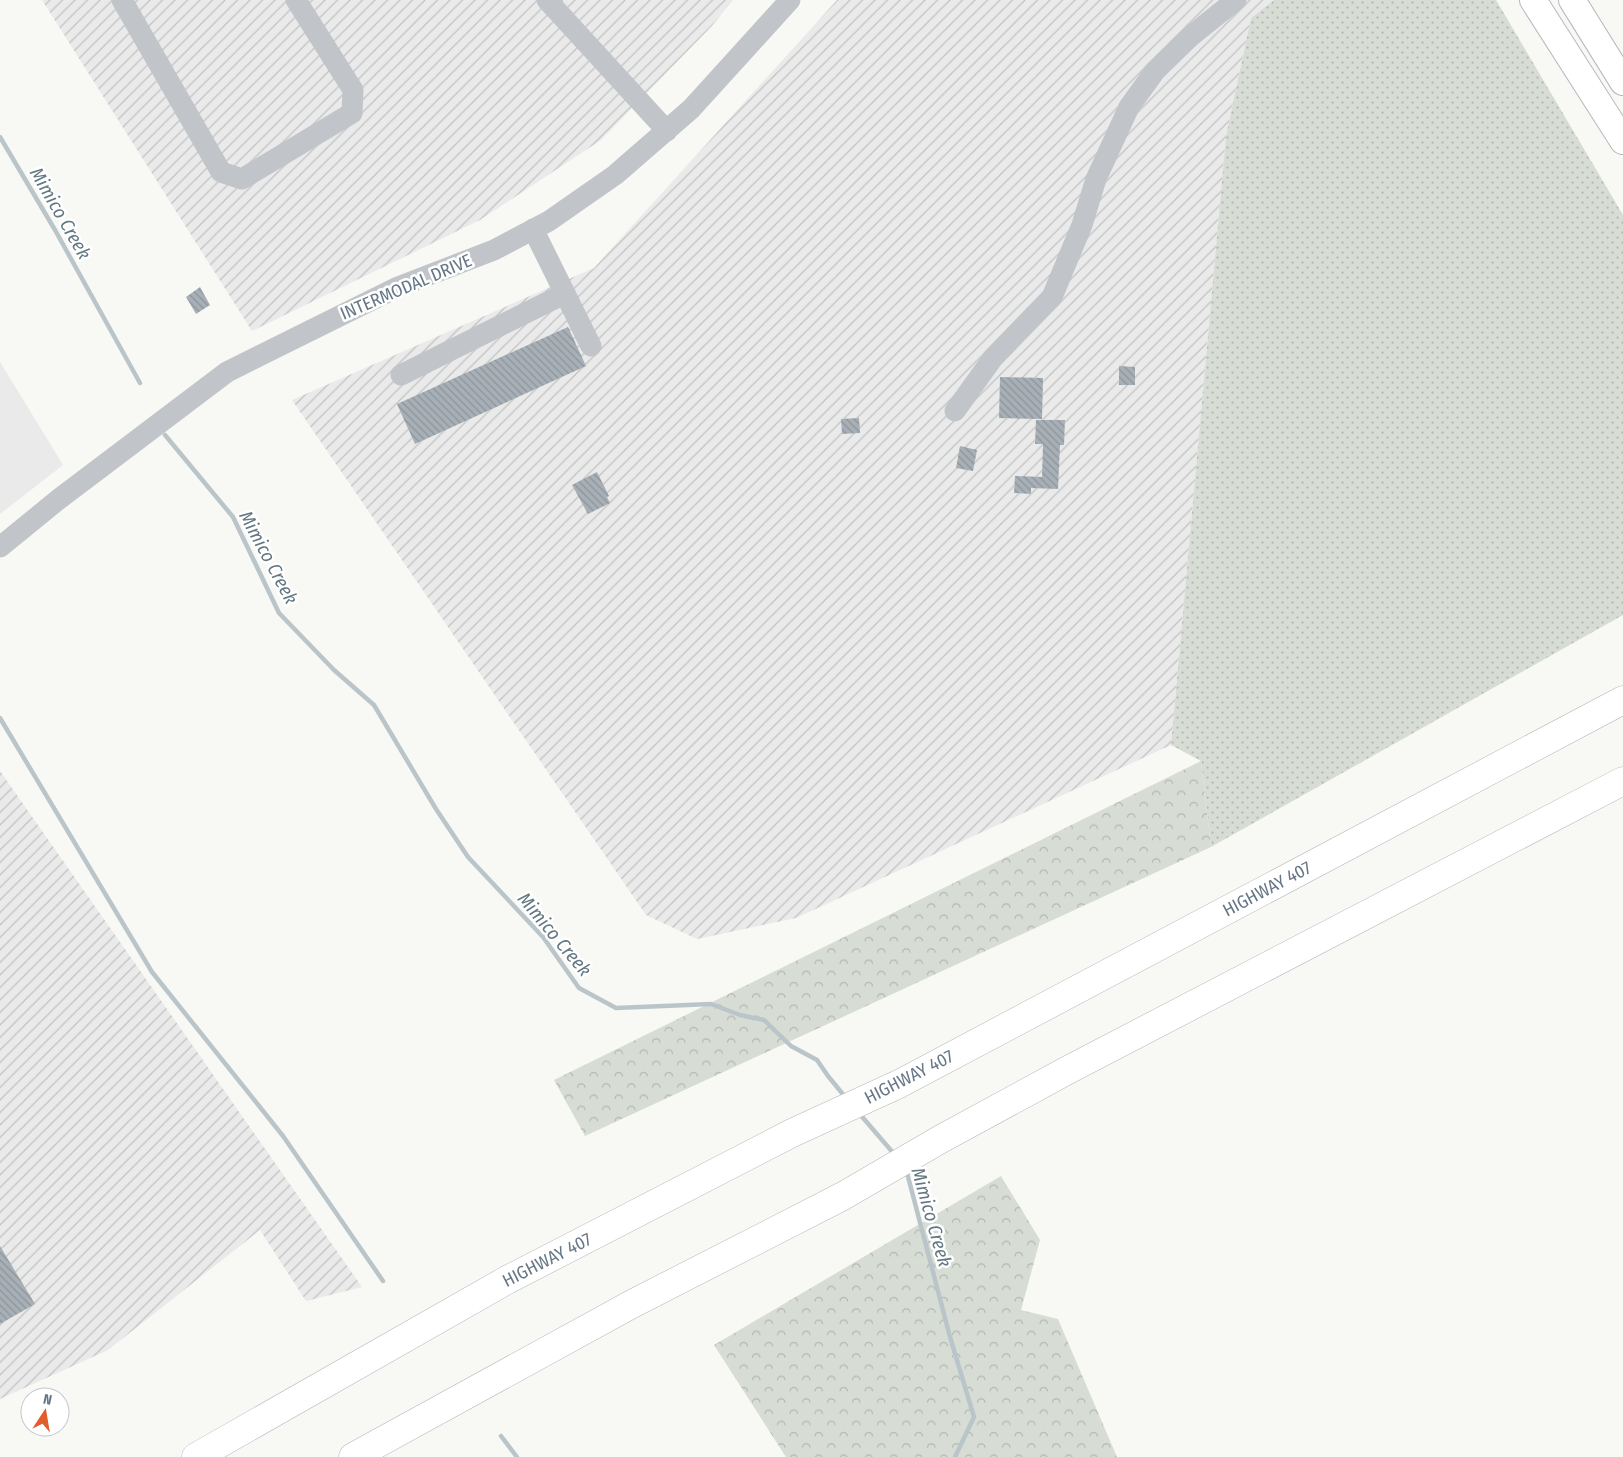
<svg xmlns="http://www.w3.org/2000/svg" width="1623" height="1457" font-family="'Fira Sans Condensed',sans-serif">
<style>
.built{fill:#e9eae9}
.industrial{fill:url(#industrial-furrows)}
.grass{fill:url(#grass-dots)}
.forest{fill:url(#forest-crowns)}
.lines{fill:none;stroke-linecap:round;stroke-linejoin:round}
.stream{stroke:#bac5ca;stroke-width:4.5}
.building{fill:url(#building-back-hatch)}
.major-casing{stroke:#b5b9bd;stroke-width:28}
.highway-casing{stroke:#b5b8bc;stroke-width:29}
.minor{stroke:#c1c5c9;stroke-width:21}
.major{stroke:#fff;stroke-width:26}
.highway{stroke:#fff;stroke-width:28}
.labels{text-anchor:middle;stroke-width:5;stroke-linejoin:round;paint-order:stroke}
.street-label{font-size:18px;fill:#677786;stroke:#fff}
.water-label{font-size:19px;font-style:italic;fill:#637882;stroke:#fff}
</style>
<defs>
<pattern id="industrial-furrows" width="10" height="10" patternUnits="userSpaceOnUse" patternTransform="scale(1.25)"><rect width="10" height="10" fill="#e9eae9"/><path d="M-1 1l2-2M0 10L10 0M9 11l2-2" fill="none" stroke="#c1c2c2"/></pattern>
<pattern id="grass-dots" width="8" height="8" patternUnits="userSpaceOnUse" patternTransform="scale(1.25)"><rect width="8" height="8" fill="#d7ddd5"/><path d="M2 2h.1M6 6h.1" fill="none" stroke="#b2b8b2" stroke-width="1.8" stroke-linecap="round"/></pattern>
<pattern id="forest-crowns" width="20" height="18" patternUnits="userSpaceOnUse" patternTransform="scale(1.25)"><rect width="20" height="18" fill="#d7ddd5"/><path d="M2 6a3 3 0 1 1 6 0M12 15a3 3 0 1 1 6 0" fill="none" stroke="#b2b8b2"/></pattern>
<pattern id="building-back-hatch" width="6" height="6" patternUnits="userSpaceOnUse" patternTransform="scale(1.25)"><rect width="6" height="6" fill="#a8b0b7"/><path d="M-1 5l2 2M0 0l6 6M5-1l2 2" fill="none" stroke="#8d949a"/></pattern>
</defs>
<rect width="100%" height="100%" fill="#f8f8f5"/>
<path class="built" d="M0,362l63,103 -63,49z"/>
<path class="industrial" d="M42,0h691l-22,27 -110,113 -121,80 -228,111z
M837,0h437l-23,18 -25,118 -55,609 -375,173 -99,21 -51,-24 -354,-515 302,-132z
M0,771l362,516 -56,14 -46,-71 -152,120 -108,49z"/>
<path class="grass" d="M1274,0h222l127,215v400l-412,232 -10,-86 -30,-16 55,-609 25,-118z"/>
<path class="forest" d="M1201,761l10,86 -626,289 -31,-56z
M1001,1176l39,64 -19,70 37,9 59,138h-331l-72,-112z"/>
<g class="lines">
<path class="stream" d="M0,137l55,93 85,153
M165,435l68,82 46,96 55,57 40,35 62,104 32,48 75,80 36,51 37,20 95,-4 29,11 24,5 27,26 26,14 11,16 18,22
M0,718l152,254 131,164 100,145
M858,1112l37,43
M906,1169l44,168 24,80 -19,40
M501,1436l16,21"/>
</g>
<path class="building" d="M200,287l10,18 -14,9 -10,-17z
M568,327l18,39 -171,78 -18,-40z
M1119,366l16,1v18h-16z
M1000,377l43,1 -1,41 -43,-1z
M859,418l1,15 -18,1 -1,-15z
M1036,420h29l-1,25h-4l-2,44 -27,-1v6l-17,-1 1,-17 27,1 1,-33h-8z
M960,446l17,4 -4,21 -17,-3z
M597,472l12,24 -2,1 3,6 -22,11 -16,-29z
M0,1246l35,58 -35,20z"/>
<g class="lines">
<g class="major-casing">
<path id="major" d="M1533,0l90,141
M1572,0l51,82"/>
</g>
<g class="highway-casing">
<path id="highway" d="M196,1457l311,-177 285,-147 107,-49 724,-384
M353,1457l279,-153 211,-108 98,-57 127,-69 555,-289"/>
</g>
<path class="minor" d="M122,0l99,172 21,7 110,-66 1,-23 -57,-90
M547,0l120,131
M533,229l58,117
M401,375l163,-81
M955,411l38,-53 59,-61 30,-72 14,-46 33,-72 26,-36 36,-35 45,-36
M0,547l59,-48 168,-127 171,-85 96,-37 55,-29 66,-46 76,-66 99,-109"/>
<use href="#major" class="major"/>
<use href="#highway" class="highway"/>
</g>
<g class="labels">
<g class="street-label">
<text transform="translate(406 287) rotate(-23)" y="6">INTERMODAL DRIVE</text>
<text transform="translate(1267 889) rotate(-28)" y="6">HIGHWAY 407</text>
<text transform="translate(909 1077) rotate(-27)" y="6">HIGHWAY 407</text>
<text transform="translate(547 1260) rotate(-27)" y="6">HIGHWAY 407</text>
</g>
<g class="water-label">
<text transform="translate(61 213) rotate(60)" y="7">Mimico Creek</text>
<text transform="translate(269 557) rotate(62)" y="7">Mimico Creek</text>
<text transform="translate(555 934) rotate(50)" y="7">Mimico Creek</text>
<text transform="translate(932 1217) rotate(74)" y="7">Mimico Creek</text>
</g>
</g>
<g transform="translate(45 1412) rotate(12)"><circle r="24" fill="#ffffff" stroke="#c2c9cf"/>
<path d="M0-4L9 19L0 12L-9 19Z" fill="#e25d2c"/>
<text y="-8" font-size="14" font-weight="bold" text-anchor="middle" fill="#677786">N</text>
</g>
</svg>
